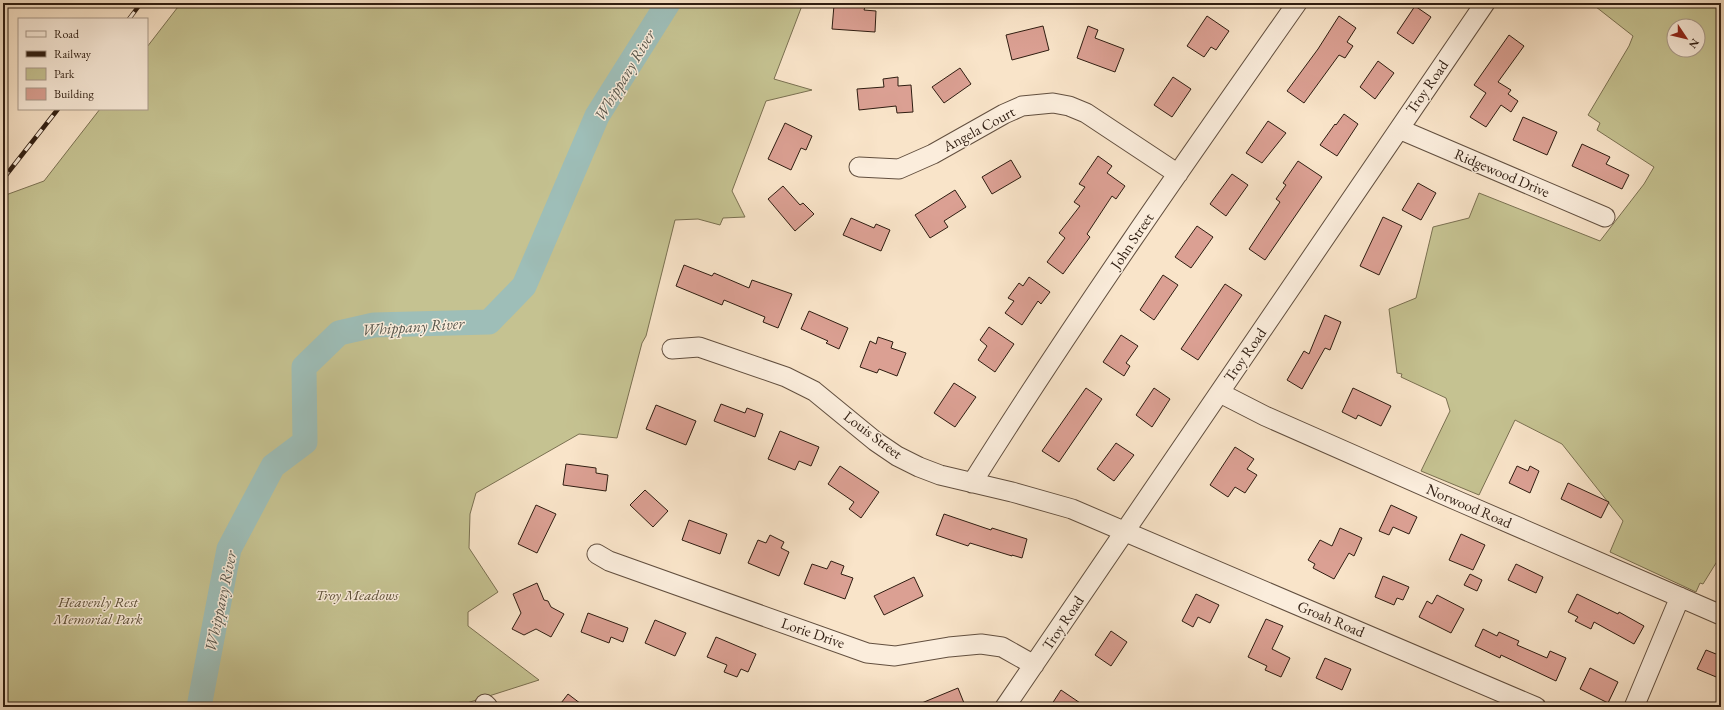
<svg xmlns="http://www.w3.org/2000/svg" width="1724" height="710" font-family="'EB Garamond',serif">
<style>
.green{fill:#c5c291;stroke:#7a7051;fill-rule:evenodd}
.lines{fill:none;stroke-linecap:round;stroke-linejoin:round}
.river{stroke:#9ebeb8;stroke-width:25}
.building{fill:#dba093;stroke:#2f1d11}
.minor-casing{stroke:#624f3f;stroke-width:21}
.minor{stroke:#fbeddc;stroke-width:19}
.rail-casing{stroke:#2f1d11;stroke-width:4.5}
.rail{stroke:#fbeddc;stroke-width:3;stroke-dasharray:9;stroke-linecap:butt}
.labels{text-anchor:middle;stroke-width:3;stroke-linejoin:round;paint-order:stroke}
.street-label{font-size:15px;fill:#2f1d11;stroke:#fbeddc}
.park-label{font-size:15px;font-style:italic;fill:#5c4f37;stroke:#fbeddc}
.water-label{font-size:16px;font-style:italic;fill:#56554b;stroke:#fbeddc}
</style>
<rect width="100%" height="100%" fill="#f9e4c9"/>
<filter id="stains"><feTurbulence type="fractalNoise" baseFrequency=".005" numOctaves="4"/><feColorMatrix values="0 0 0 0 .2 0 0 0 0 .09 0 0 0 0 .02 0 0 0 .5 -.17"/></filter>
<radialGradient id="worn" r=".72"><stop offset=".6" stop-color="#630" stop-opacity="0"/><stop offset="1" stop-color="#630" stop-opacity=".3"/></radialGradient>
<path class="green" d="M181,3h622l-29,76 38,11 -46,11 -34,90 13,26 -22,1 -3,7 -22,-6 -23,1 -29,116 -4,7 -25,95 -38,-4 -103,59 -6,21 -1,34 29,44 -30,20v14l71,54 -72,23v4h-464v-511l41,-15 56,-72h47v-62z
M1591,3h130v552l-18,29 -3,-1 -4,9 -86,-40 13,-31 -61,-77 -47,-24 -36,75 -58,-24 29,-60 -4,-13 -45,-21 1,-3 -5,-1 -8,-64 27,-11 17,-71 36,-9 10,-25 121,48 44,-57 10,-17 -57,-37 3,-7 -12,-8 41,-69 4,-10zM1674,26h24v24h-24z"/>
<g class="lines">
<path class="river" d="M199,707l30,-158 44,-83 32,-24 -1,-75 35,-34 35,-8 115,-3 35,-36 73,-170 71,-113"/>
</g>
<path class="building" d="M834,5l31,2 -1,3 12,1 -1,21 -43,-3z
M1415,6l16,11 -18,27 -16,-11z
M1207,16l22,15 -13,19 -5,-3 -7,10 -17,-11z
M1339,16l17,12 -9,14 6,4 -8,12 -6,-3 -35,48 -17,-12 31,-42z
M1043,26l6,24 -37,10 -6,-25z
M1088,26l10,4 -3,8 29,11 -9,23 -38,-14z
M1509,35l15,11 -26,36 13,8 -3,4 10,7 -7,11 -10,-7 -15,22 -16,-10 16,-24 -12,-8z
M1378,61l16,12 -19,26 -15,-12z
M960,68l11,16 -27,19 -12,-16z
M898,77v9l13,-1 2,27 -16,1 -1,-7 -37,4 -2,-21 27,-2 -1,-8z
M1173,77l18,12 -19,28 -18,-12z
M1344,114l14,10 -21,32 -17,-11 15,-21 1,1z
M1523,117l34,15 -10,23 -34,-15z
M1268,121l18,12 -24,30 -16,-10z
M785,123l27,13 -6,14 -5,-2 -10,22 -23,-11z
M1582,144l28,13 -4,7 23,11 -7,14 -50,-23z
M1098,156l14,10 -5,7 18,13 -9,13 -4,-3 -25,38 3,3 -27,37 -16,-12 18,-24 -6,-5 21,-27 -6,-4 11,-15 -6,-3z
M1011,160l10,17 -29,17 -10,-17z
M1298,161l24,16 -57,83 -16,-11 31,-47 -4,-3 10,-14 -3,-2z
M1232,174l16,11 -22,31 -16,-12z
M1418,183l18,10 -15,27 -19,-10z
M783,186l17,19 3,-2 11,11 -19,17 -27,-32z
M955,190l11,17 -22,14 4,6 -18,11 -15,-23z
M1383,217l19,9 -23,49 -19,-9z
M851,218l23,10 2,-4 14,6 -9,21 -38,-16z
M1197,226l16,11 -22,31 -16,-11z
M684,265l28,11 2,-3 35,15 3,-8 40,14 -14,34 -15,-6 2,-5 -41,-17 -2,5 -46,-19z
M1163,275l15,10 -24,35 -14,-10z
M1029,277l21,15 -9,12 -3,-3 -16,24 -17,-12 9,-12 -6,-3 11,-15 4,3z
M1225,284l17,11 -44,65 -17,-11z
M809,311l39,17 -9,21 -13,-6 2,-2 -27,-12z
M1325,315l16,7 -11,28 -5,-2 -23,41 -15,-9 17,-29 5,3z
M989,327l25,17 -19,28 -17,-12 9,-14 -7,-6z
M1121,335l17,11 -12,17 4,3 -6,10 -21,-14z
M878,337l15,5 -2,6 15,5 -9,23 -18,-7 -2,4 -17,-6 10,-26 6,3z
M954,383l22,14 -21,30 -21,-14z
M1086,388l16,11 -43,63 -17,-11z
M1154,388l16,11 -18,28 -16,-12z
M1353,388l38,18 -10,20 -23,-11 -2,4 -14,-7z
M721,404l24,9 2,-5 16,6 -8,23 -41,-16z
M656,405l40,16 -10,24 -40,-16z
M780,431l39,16 -8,19 -12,-5 -4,9 -27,-11z
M1116,443l18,12 -20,26 -17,-12z
M1235,447l19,12 -7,10 10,6 -12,18 -10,-6 -7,10 -18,-12z
M566,464l30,4v5l12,2 -2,16 -43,-6z
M840,466l39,26 -18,26 -12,-9 5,-7 -26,-18z
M1517,466l11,5 2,-5 9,5 -9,22 -21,-10z
M1568,483l41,19 -8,16 -40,-19z
M645,490l23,21 -15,16 -23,-22z
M536,505l20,9 -19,39 -19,-9z
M1391,505l26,12 -8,17 -16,-7 -4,8 -10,-4z
M944,514l47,16 1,-2 35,11 -5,19 -10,-3v1l-42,-13 -2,3 -32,-11z
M689,520l38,14 -7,20 -38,-14z
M1340,528l22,10 -8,18 -5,-3 -15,26 -21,-11 2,-4 -7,-4 12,-20 12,6z
M1461,534l24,11 -12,25 -24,-10z
M770,535l14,7 -3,6 8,4 -10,24 -31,-13 10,-23 8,3z
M831,561l13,5 -3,8 12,4 -8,21 -41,-15 8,-20 15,5z
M1516,564l27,13 -7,16 -28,-13z
M1470,574l12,6 -5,11 -13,-6z
M1383,576l26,11 -6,13 -6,-2 -3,7 -19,-8z
M914,577l9,19 -39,19 -10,-19z
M537,583l7,17 4,1 3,6 13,7 -13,23 -15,-8 -12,6 -12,-6 9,-16 -8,-19z
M1196,594l23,11 -9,18 -12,-6 -5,10 -11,-6z
M1577,594l41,20 1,-2 25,14 -10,18 -40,-22 -3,7 -16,-8 3,-4 -10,-5z
M1437,595l27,14 -13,24 -32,-16 8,-16 5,3z
M588,613l40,15 -5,14 -12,-5 -2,6 -28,-11z
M1266,619l17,7 -11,23 18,9 -9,19 -16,-7 2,-4 -19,-9z
M655,620l31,13 -11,23 -30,-13z
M1483,629l14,7 2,-4 20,9 -2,4 30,13 3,-7 16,7 -10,23 -55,-26 -1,3 -25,-12z
M1111,631l16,11 -16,24 -16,-11z
M716,637l40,17 -8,18 -7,-3 -4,8 -13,-5 3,-7 -20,-8z
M1706,650l15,6v23l-24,-10z
M1325,658l26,11 -9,21 -26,-12z
M1590,668l28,14 -10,21 -28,-14z
M958,688l6,15 -11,4h-41z
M1061,690l25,17h-36z
M568,694l17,13h-27z"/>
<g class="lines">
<g class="minor-casing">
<path id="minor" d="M1399,129l206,88
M859,167l40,2 34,-15 71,-40 18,-8 31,-3 16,3 17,7 92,61
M672,349l27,-2 87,30 28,14 61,50 22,15 22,11 21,8 72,17 60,17 464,198
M1220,393l45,23 193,85 263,114
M972,483c103,-164 214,-322 325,-480
M597,554l12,7 258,92 28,3 54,-9 32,-3 21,3 32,18
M485,704l3,3
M1005,707l480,-704
M1634,707l46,-110"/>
</g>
<use href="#minor" class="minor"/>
<g class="rail-casing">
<path id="rail" d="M129,19l12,-16
M3,179l55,-70"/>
</g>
<use href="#rail" class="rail"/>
</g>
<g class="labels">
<g class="street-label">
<text transform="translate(1427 87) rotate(-55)" y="5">Troy Road</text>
<text transform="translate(979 129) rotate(-28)" y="5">Angela Court</text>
<text transform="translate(1502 173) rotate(23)" y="5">Ridgewood Drive</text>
<text transform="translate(1132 241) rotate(-56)" y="5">John Street</text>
<text transform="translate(1245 355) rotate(-55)" y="5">Troy Road</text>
<text transform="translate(873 435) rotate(37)" y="5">Louis Street</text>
<text transform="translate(1469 506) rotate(23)" y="5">Norwood Road</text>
<text transform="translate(1331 619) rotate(23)" y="5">Groah Road</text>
<text transform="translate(1063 623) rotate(-56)" y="5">Troy Road</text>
<text transform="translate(813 633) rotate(19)" y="5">Lorie Drive</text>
</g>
<g class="park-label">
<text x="357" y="600">Troy Meadows</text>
<text x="98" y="607">Heavenly Rest<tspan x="98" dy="17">Memorial Park</tspan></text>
</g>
<g class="water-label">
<text transform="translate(624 75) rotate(-59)" y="6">Whippany River</text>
<text transform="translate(413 326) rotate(-4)" y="6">Whippany River</text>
<text transform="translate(220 601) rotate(-78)" y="6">Whippany River</text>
</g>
</g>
<rect width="1724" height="710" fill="none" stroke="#f9e4c9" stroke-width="16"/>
<rect x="4" y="4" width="1716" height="702" fill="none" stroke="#2f1d11" stroke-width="2"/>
<rect x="8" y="8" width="1708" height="694" fill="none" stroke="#2f1d11"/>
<rect x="18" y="18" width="130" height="92" fill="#fbeddc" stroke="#a99a8b"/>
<rect x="26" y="31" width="20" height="6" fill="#fbeddc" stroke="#a99a8b"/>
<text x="54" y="38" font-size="12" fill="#2f1d11">Road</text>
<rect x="26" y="51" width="20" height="6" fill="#2f1d11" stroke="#a99a8b"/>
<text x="54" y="58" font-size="12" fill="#2f1d11">Railway</text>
<rect x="26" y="68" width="20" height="12" fill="#c5c291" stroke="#a99a8b"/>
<text x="54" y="78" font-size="12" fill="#2f1d11">Park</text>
<rect x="26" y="88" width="20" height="12" fill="#dba093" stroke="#a99a8b"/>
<text x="54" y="98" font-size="12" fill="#2f1d11">Building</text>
<g transform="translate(1686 38) rotate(125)"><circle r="19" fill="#fbeddc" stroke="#a99a8b"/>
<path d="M0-3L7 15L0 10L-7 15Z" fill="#8f2418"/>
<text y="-6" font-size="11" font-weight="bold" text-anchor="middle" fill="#2f1d11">N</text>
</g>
<rect width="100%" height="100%" filter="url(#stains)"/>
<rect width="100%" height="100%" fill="url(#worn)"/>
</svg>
